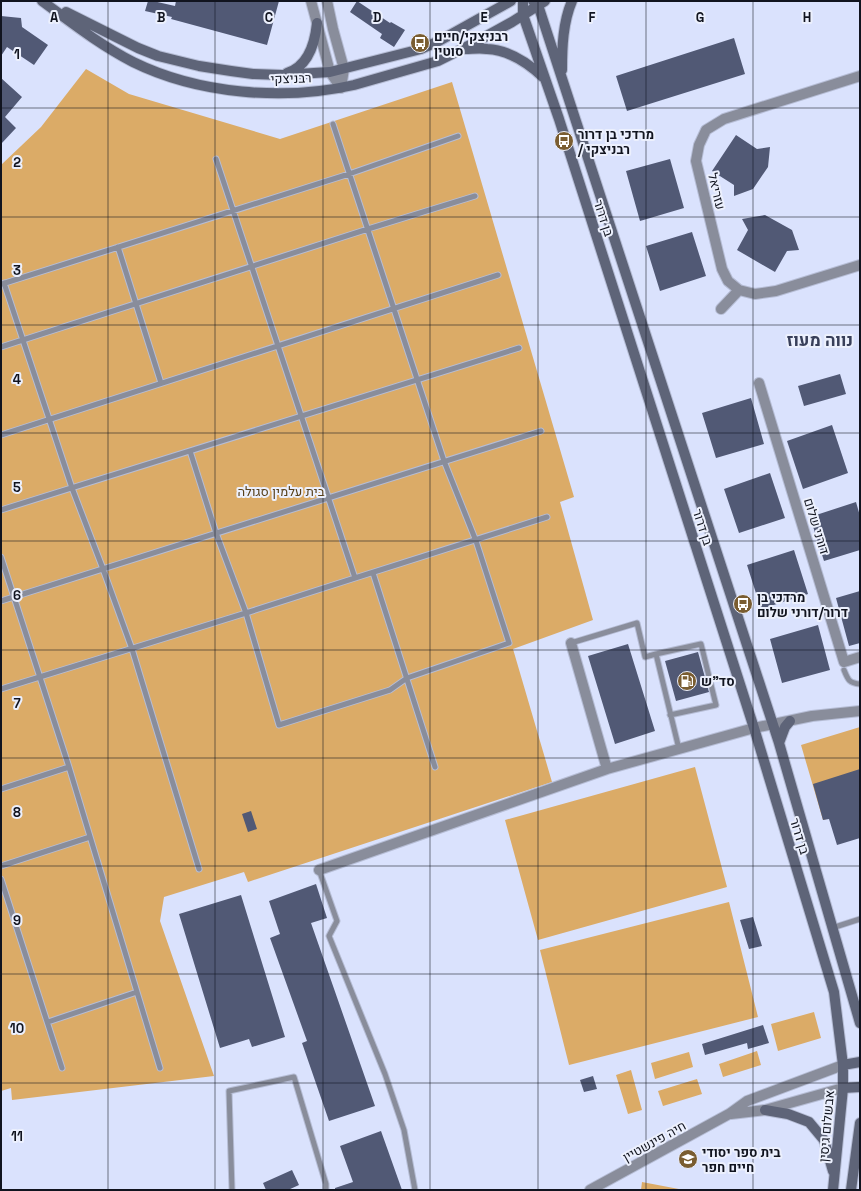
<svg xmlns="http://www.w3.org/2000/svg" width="861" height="1191" font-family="'Space Grotesk',Heebo,sans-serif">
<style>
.green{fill:#dbab67}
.building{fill:#515975}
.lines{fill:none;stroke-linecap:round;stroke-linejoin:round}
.lane-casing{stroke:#b6bdd5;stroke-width:7}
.street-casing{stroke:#b6bdd5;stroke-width:12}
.secondary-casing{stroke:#b6bdd5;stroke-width:12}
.lane{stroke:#898d9b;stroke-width:5}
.street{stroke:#898d9b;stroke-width:10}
.secondary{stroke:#5e6478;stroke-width:10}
.grid{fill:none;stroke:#11141f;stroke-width:1;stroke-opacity:0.55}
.labels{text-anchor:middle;stroke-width:4;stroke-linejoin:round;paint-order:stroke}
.poi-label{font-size:13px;font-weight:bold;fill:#11141f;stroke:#ecf0fd;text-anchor:start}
.street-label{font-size:13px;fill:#11141f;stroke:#ecf0fd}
.park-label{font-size:13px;fill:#58401a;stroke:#ecf0fd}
.district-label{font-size:17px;font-weight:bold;fill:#383f5a;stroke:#ecf0fd}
.grid-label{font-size:13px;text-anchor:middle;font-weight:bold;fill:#11141f;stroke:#ecf0fd;stroke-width:4;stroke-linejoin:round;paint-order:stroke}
</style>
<rect width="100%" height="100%" fill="#dae2fd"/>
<path class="green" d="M86,69l43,25 151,45 172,-57 122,415 -14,5 33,118 -80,29 39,133 -304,100 -4,-10 -80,25 -4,24 54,155 -202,24 -1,-12 -10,3v-926l40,-38z
M860,727v82l-37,11 -22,-75z
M695,767l32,120 -189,53 -33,-120z
M729,902l29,115 -189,48 -29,-115z
M814,1012l7,26 -43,13 -7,-27z
M757,1051l4,14 -38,12 -4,-13z
M689,1052l4,15 -38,12 -4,-16z
M631,1070l11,40 -14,4 -12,-39z
M697,1079l5,15 -39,12 -5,-15z
M642,1182l42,8h-43z"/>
<path class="building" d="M148,1h5l22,5 1,-5h103l-12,44 -96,-26 1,-2 -27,-6z
M357,1l33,22 1,-1 14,8 -11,17 -14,-9 2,-4 -32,-22z
M1,16l20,2 1,9 26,18 -14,20 -27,-18 -6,9z
M734,38l11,36 -118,37 -11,-35z
M1,78l21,19 -17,20 11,11 -15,16z
M736,135l21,14 13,-2 -2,20 -15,22 -19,7v-11l-22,-14z
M670,159l14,49 -44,13 -14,-50z
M765,215l27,15 7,20 -12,1 -12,21 -38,-22 11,-20 -6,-11z
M692,232l14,44 -46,15 -14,-45z
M840,374l6,20 -42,12 -6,-20z
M751,398l13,46 -48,14 -14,-45z
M832,425l16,48 -45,16 -16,-48z
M770,473l15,45 -46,15 -15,-44z
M856,502l4,14v34l-36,11 -14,-44z
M794,550l14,44 -47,15 -14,-44z
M860,591v52l-11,3 -13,-48z
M818,625l12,45 -48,13 -12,-44z
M628,644l27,87 -40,13 -27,-88z
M698,652l11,40 -33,9 -11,-40z
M860,769v69l-23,7 -8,-26 -6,1 -10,-36z
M251,811l6,18 -9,3 -6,-18z
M316,884l11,34 -16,5 64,183 -46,15 -27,-78 5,-2 -37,-103 10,-4 -11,-33z
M241,895l44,142 -33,10 -3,-8 -29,9 -41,-134z
M753,917l9,29 -13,3 -9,-29z
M763,1025l6,18 -21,6 -1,-6 -42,12 -3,-11z
M593,1076l4,13 -13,3 -4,-12z
M381,1131l21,59h-67v-2l18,-6 -13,-36z
M292,1170l7,15 -11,5h-22l-3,-7z"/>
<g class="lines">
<g class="lane-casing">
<path id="lane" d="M216,159l139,419
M118,247l43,136
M4,283l68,205 31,81 29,80 67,220
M2,284l347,-110 109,-38
M1,347l367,-118 107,-33
M1,435l497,-160
M190,451l26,82 30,80 33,112 111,-35 17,-12 102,-35 -33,-102 -32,-80 -111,-337
M1,510l518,-162
M1,557l68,210 91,301
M373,573l62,194
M1,601l540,-170
M571,643l66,-20 8,34 11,-3
M844,670c4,10 5,13 16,14
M1,689l245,-76 109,-35 192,-61
M670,715l46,-10 -15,-61 -45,10 23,95
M1,789l68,-22
M1,866l89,-29
M319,870l18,51 -8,15 56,138 19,56 11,60
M1,879l61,189
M832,928l28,-9
M48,1022l89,-30
M232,1190l-3,-99 65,-14 32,107v6"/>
</g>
<g class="street-casing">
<path id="street" d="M311,1l19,71 11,16
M327,1l6,28 11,40 -3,19
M860,76l-136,43 -18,11 -7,15 -3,16 26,108 6,12 11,9 16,4 21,-3 84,-26
M721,309l18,-19
M759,383l85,279 16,-5
M571,643l36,126 147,-41 58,-12 48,-5
M319,870l288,-101
M731,1114l34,-4 78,-22
M590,1190l139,-76 18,-13 96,-36"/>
</g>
<g class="secondary-casing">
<path id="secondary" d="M42,1c30,22 58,44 91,61 65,32 151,39 221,23l84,-24 36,-18 38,-21 33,-21
M523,1v14l36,104 195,609 80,264 9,73v23l-10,102
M533,1l5,4 241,738 81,280
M66,12l72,36 20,8 41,10 32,5 22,3 29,1 48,-3 91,-23 18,-8 72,-40
M465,49c7,0 15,-1 22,0 21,1 41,14 56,28
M562,70c0,-23 1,-48 10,-69
M287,73c22,-7 28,-30 30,-50
M779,743l6,-16 5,-6
M843,1065l17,-3
M843,1088l17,-1
M765,1110l23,4 21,8 15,18 9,31
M851,1190l9,-67"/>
</g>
<use href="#lane" class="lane"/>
<use href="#street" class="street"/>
<use href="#secondary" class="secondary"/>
</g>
<path class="grid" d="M108,1v1189M215,1v1189M323,1v1189M430,1v1189M538,1v1189M646,1v1189M753,1v1189M1,108h859M1,217h859M1,325h859M1,433h859M1,541h859M1,650h859M1,758h859M1,866h859M1,974h859M1,1083h859"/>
<defs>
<g id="bus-disc" transform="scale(1)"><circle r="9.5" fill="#7a5d31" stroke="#ecf0fd"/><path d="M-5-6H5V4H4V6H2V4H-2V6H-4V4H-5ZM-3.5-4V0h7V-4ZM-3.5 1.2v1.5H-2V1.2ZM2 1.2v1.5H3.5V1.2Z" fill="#fff"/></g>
<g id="fuel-disc" transform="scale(1)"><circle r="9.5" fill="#7a5d31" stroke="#ecf0fd"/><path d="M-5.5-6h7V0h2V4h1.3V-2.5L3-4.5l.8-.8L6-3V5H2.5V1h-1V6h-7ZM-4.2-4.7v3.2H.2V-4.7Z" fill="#fff"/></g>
<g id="school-disc" transform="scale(1)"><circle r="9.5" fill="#7a5d31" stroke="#ecf0fd"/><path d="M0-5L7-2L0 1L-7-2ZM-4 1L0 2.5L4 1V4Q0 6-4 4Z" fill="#fff"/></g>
</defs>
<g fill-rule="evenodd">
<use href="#bus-disc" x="420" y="43"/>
<use href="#bus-disc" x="564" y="141"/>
<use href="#bus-disc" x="743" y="604"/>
<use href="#fuel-disc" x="687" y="681"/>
<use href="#school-disc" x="688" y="1159"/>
</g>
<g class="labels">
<g class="poi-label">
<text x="434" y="41">רבניצקי/חיים<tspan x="434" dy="15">סוטין</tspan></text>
<text x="578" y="139">מרדכי בן דרור<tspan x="578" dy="15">/ רבניצקי</tspan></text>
<text x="757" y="602">מרדכי בן<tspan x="757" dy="15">דרור/דורני שלום</tspan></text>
<text x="701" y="686">סד"ש</text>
<text x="702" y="1157">בית ספר יסודי<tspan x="702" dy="15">חיים חפר</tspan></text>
</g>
<g class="street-label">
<text transform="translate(291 78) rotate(-2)" y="5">רבניצקי</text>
<text transform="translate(717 191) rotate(77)" y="5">עזריאל</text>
<text transform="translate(604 218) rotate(72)" y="5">בן דרור</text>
<text transform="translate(817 526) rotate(73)" y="5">דורני שלום</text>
<text transform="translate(703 527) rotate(72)" y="5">בן דרור</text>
<text transform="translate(800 836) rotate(73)" y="5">בן דרור</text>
<text transform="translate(826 1126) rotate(-85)" y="5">אבשלום גיסין</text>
<text transform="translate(654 1141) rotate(-29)" y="5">חיה פינשטיין</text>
</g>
<g class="park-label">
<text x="281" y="496">בית עלמין סגולה</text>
</g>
<g class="district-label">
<text x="820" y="346">נווה מעוז</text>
</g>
</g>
<g class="grid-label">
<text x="54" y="22">A</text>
<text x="161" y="22">B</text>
<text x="269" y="22">C</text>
<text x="377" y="22">D</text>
<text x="484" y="22">E</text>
<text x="592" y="22">F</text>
<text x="700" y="22">G</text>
<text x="807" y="22">H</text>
<text x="17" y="59">1</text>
<text x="17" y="167">2</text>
<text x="17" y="275">3</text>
<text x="17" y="384">4</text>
<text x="17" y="492">5</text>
<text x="17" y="600">6</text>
<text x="17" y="708">7</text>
<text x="17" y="817">8</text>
<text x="17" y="925">9</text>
<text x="17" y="1033">10</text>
<text x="17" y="1141">11</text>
</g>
<rect width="861" height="1191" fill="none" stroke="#11141f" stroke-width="4"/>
</svg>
